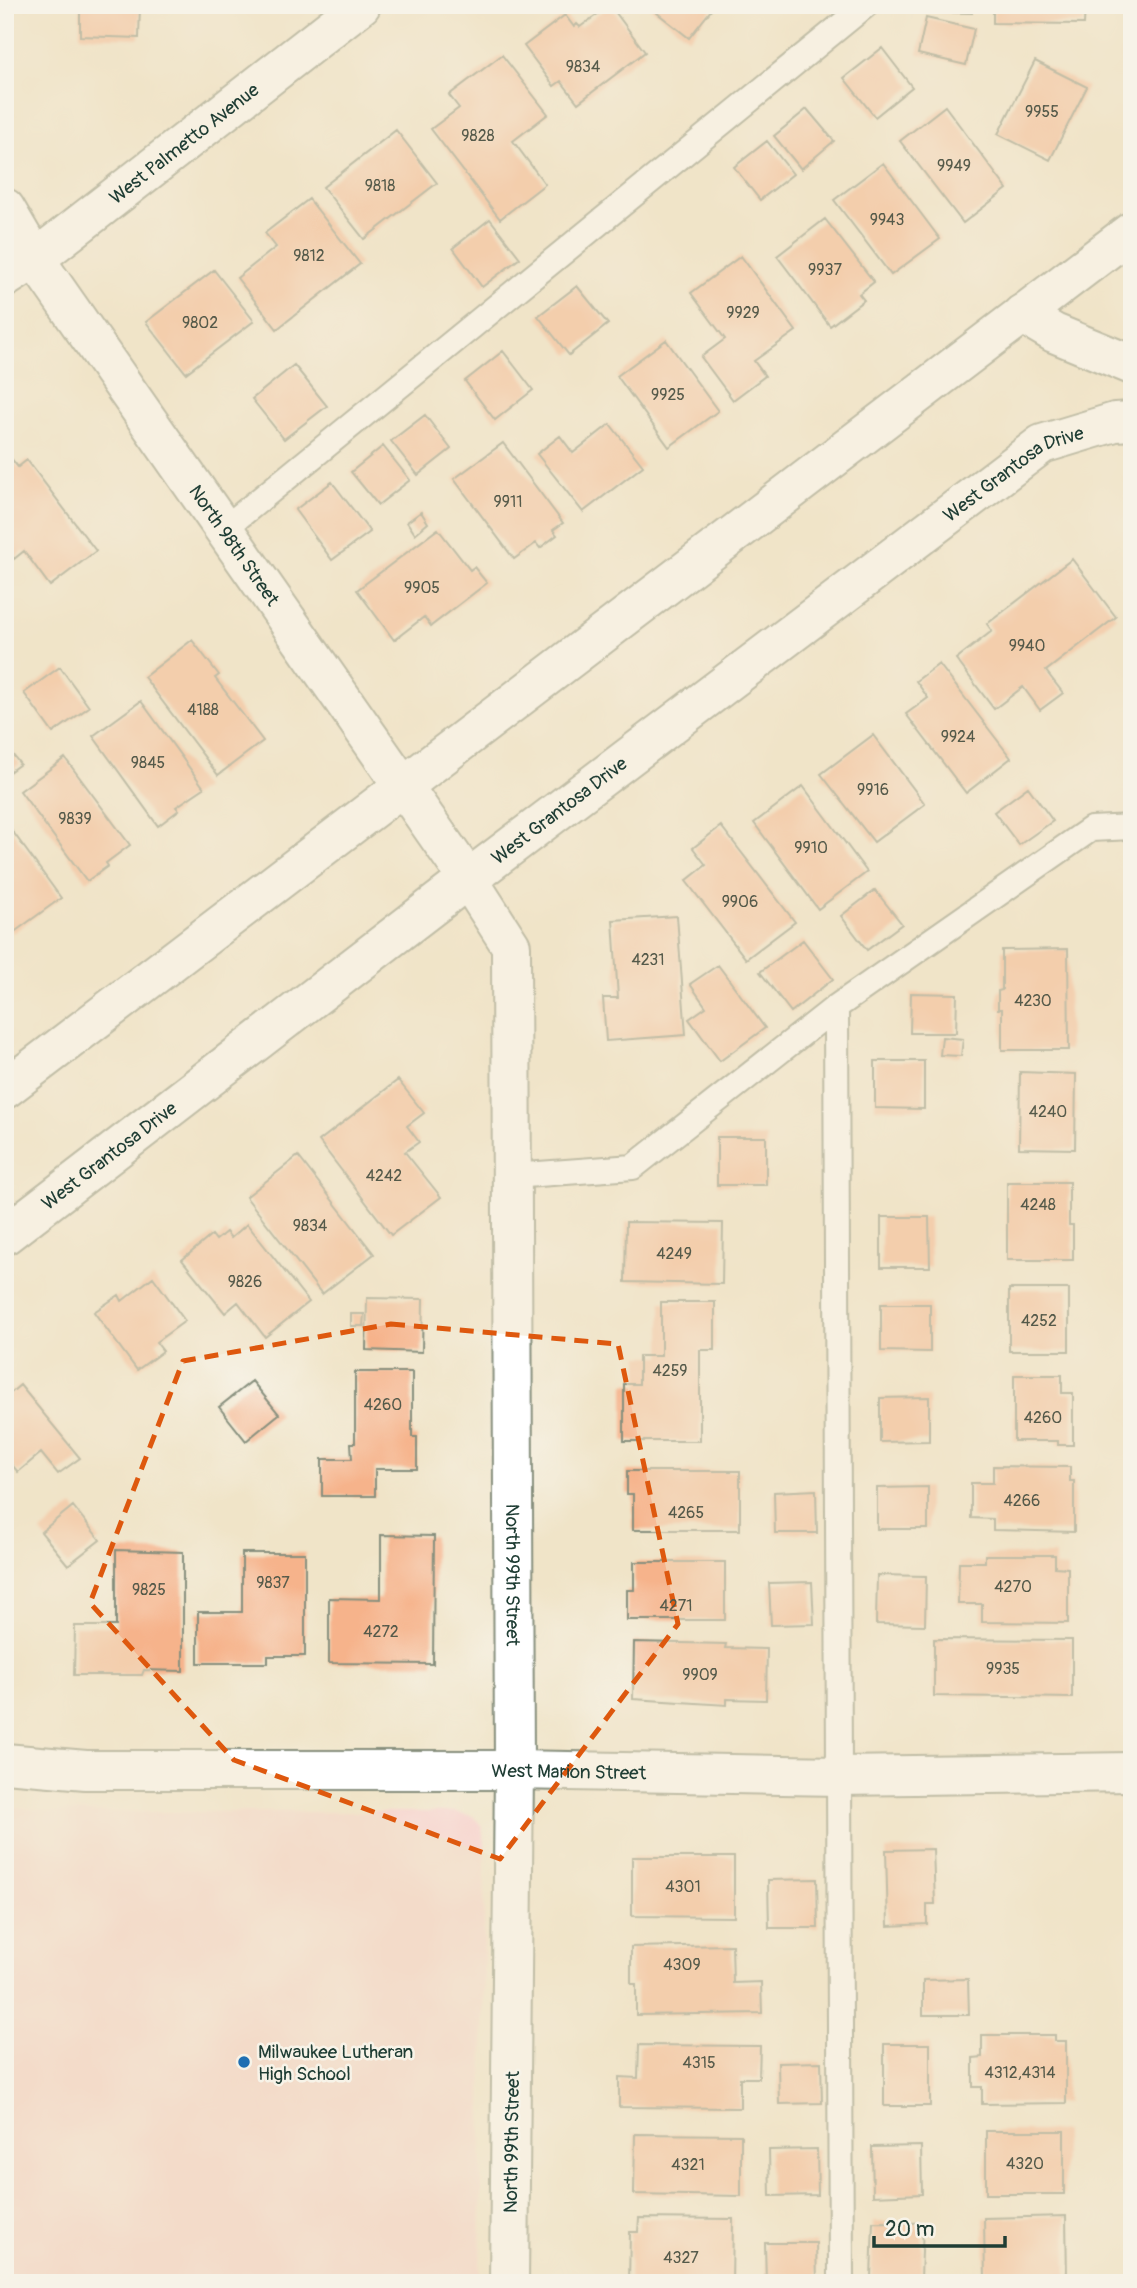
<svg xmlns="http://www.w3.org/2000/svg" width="1137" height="2288" font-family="Pangolin,sans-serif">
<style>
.built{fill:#f7d0ca}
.building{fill:#f6b38b}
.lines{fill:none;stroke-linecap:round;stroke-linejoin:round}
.lane-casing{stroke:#88907e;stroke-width:28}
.street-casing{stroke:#88907e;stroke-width:42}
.secondary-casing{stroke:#88907e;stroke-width:42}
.lane{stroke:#fff;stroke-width:24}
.street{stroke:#fff;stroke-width:38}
.secondary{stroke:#fff;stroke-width:38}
.marked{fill:none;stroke:#de580e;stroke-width:5;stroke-dasharray:14 9;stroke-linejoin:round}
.poi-dot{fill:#1f6fb2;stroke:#f7f3e8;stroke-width:2.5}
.labels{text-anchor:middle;stroke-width:5;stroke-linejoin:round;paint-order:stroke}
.number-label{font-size:16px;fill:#555a4a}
.street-label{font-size:19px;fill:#1f3d34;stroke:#f7f3e8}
.poi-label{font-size:19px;fill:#1f3d34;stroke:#f7f3e8;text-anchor:start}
</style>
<rect width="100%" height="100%" fill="#f7f3e8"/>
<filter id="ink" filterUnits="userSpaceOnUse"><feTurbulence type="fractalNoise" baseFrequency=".0143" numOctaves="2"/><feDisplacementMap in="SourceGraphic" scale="14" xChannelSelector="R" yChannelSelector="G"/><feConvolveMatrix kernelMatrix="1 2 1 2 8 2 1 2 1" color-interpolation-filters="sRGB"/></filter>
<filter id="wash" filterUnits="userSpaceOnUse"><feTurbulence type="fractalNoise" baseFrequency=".00686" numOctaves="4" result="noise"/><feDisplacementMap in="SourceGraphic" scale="28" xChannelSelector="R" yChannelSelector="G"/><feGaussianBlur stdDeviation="1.57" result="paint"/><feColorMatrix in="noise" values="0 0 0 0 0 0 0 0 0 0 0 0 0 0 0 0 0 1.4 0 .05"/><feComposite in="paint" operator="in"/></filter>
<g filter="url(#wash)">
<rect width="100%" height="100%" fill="#f0e4c8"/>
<path class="built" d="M5,1805l46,7h402l20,4 8,9 4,17 -5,441h-475z"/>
<g id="blocks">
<path class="building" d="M80,5h60l-1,33 -59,-2z
M610,5l35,47 -67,51 -17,-22 -7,5 -30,-40 41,-31 9,12 3,-3 3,3z
M647,5h68l-26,33z
M926,5h46v8l-46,-1z
M993,5h92l-1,19 -91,-1z
M926,18l48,11 -8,36 -48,-11z
M882,48l30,39 -37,30 -31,-39z
M502,55l46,59 -35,27 32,43 -45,35 -69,-90 28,-21 -10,-13z
M1035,61l52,26 -37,73 -52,-26z
M945,106l62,83 -44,34 -63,-82z
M807,109l27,32 -33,28 -27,-33z
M396,130l41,53 -73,56 -41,-52z
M767,141l26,33 -33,26 -26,-33z
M883,163l57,76 -49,36 -57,-75z
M309,199l51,65 -83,65 -40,-51 39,-31 -11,-14z
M490,219l30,39 -38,29 -29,-39z
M825,219l49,63 -15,12 5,6 -34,26 -53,-70z
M741,256l55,75 -42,30 11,15 -32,24 -32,-43 24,-18 -34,-46z
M214,270l40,51 -68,52 -40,-51z
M577,286l31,38 -39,31 -31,-39z
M666,340l52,71 -49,36 -52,-71z
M503,351l30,39 -38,30 -30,-39z
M294,365l33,41 -43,33 -32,-40z
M425,415l26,34 -33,26 -27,-34z
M610,424l33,42 -60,46 -46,-58 23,-18 13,17z
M503,443l60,80 -10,7 4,5 -17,13 -4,-5 -22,16 -60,-80z
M383,446l27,34 -32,25 -27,-33z
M5,451l13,16 9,-7 69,91 -46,35 -26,-35 -10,8 -9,-11z
M332,482l38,50 -38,28 -37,-50z
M421,512l7,11 -13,11 -8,-12z
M438,529l32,41 4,-3 13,16 -56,43 -7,-9 -30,23 -37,-50z
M1072,559l44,58 -70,54 17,22 -23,17 -17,-23 -29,22 -38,-50 36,-28 -5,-7z
M192,640l27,35 -4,3 48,63 -45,34 -74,-98z
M939,664l72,94 -45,35 -60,-79 22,-16 -12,-17z
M60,667l29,40 -36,26 -29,-40z
M141,701l63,87 -28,19 3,3 -21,16 -65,-90z
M873,735l52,69 -51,38 -53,-68z
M5,745l15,19 -15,11z
M65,758l65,87 -24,18 2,3 -21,15 -67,-90z
M803,786l64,86 -49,37 -64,-86z
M1028,787l25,34 -34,24 -25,-33z
M5,821l56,77 -48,35 -8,-10z
M721,826l74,96 -49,37 -60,-78 20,-16 -13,-17z
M875,890l27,34 -35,26 -26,-34z
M677,916l9,119 -80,6 -3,-43h15l-5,-78z
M803,940l30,39 -42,33 -31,-40z
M1068,949l1,101h-67v-41h-4v-18l4,-1v-40z
M718,965l47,63 -45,33 -31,-42 17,-12 -16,-23z
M911,993l46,1 -1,39h-46z
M942,1037l21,2 -2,17 -21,-1z
M875,1061h49v48l-49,-1z
M1020,1072l56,2 -1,75 -56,-1z
M398,1080l26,33 -17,13 12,16 -14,10 36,45 -50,38 -72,-94z
M717,1137h49v48h-49z
M298,1156l76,98 -52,40 -76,-97z
M1007,1182h62v43h4v35h-66z
M881,1217h48l1,50h-49z
M626,1222l97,1 -1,61 -97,-2z
M247,1224l62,78 -44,35 -27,-35 -13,11 -43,-53 30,-25 4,5 10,-8 5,6z
M153,1277l32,44 -29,21 7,9 -26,19 -43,-58 25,-17 3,6z
M1009,1289h60v62h-60z
M367,1298l56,1 -1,53 -56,-2z
M661,1302h54v48h-15v91h-76v-57h15v-28h22z
M881,1304h49v48l-49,-1z
M351,1314h13l-1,12h-12z
M355,1372h57v65h5v32h-42v27h-53v-37h30l-1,-16h4z
M1014,1375h48v18h11v52h-15v-4h-44z
M252,1381l27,33 -33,27 -27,-34z
M20,1385l60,73 -22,16 -17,-21 -23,19 -13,-15v-59z
M929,1397v44l-49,1v-44z
M993,1466l77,1v14h4v51l-81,-2v-11l-22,-1v-35h22z
M627,1471h113v59h-107v-36h-6z
M928,1487v42h-51v-41z
M816,1490l1,43h-42l-1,-41z
M73,1506l27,34 -32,25 -27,-33z
M381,1535l53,1 -1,128 -104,-1v-65l52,1z
M116,1550l67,2v119l-39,-1 -2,5h-68l1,-49h41z
M242,1553h63v103h-37v7h-70v-51h44z
M985,1555h70v12l13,1v55l-86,-1v-18h-24l1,-42h26z
M634,1562h91v58h-98v-30h7z
M877,1575l49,1 -1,49 -49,-1z
M812,1582l2,42 -43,1 -2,-42z
M934,1639l138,1v58l-138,-2z
M634,1642l92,2 -1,4 42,1 -1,51 -39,-1v6l-94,-6z
M933,1849l2,55h-8v20l-39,2 -2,-76z
M632,1857h102v60l-102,-1z
M817,1879l1,49h-49l-1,-48z
M732,1945l1,38 28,-1 1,31 -126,2v-31h-5v-37z
M968,1979l1,36h-46v-35z
M982,2035h73v6h11v62l-84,1v-17h-9v-29l9,-1z
M884,2044h46v62h-46z
M639,2045l121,1 -1,32h-19v30l-121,-1v-30l19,1z
M821,2062l1,41 -43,1 -1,-41z
M986,2131h78v63h-78z
M635,2134l106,1v61l-107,-2z
M921,2146l1,48 -49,2 -1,-49z
M817,2149l1,46 -48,1 -1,-46z
M1066,2216l1,64 -82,2 -1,-64z
M639,2218l94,1 -1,64h-103l1,-51h8z
M873,2222l50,1 -2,56 -50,-1z
M765,2243h51l1,40h-51z"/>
</g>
</g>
<g filter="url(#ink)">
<use href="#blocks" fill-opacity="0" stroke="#88907e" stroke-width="2"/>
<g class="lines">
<g class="lane-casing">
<path id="lane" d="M224,529l642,-524
M836,1007l5,1276
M512,1176l121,-9 203,-160 255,-178 41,-2"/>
</g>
<g class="street-casing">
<g id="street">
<path id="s1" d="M5,208l30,51 433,620 43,67 3,824 -5,513"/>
<path id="s2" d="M5,278l30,-19 326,-254"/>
<path id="s3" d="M5,1763l81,7h428l325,6 293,-4"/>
</g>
</g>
<g class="secondary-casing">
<g id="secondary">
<path d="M1022,314l32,19 78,32"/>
<path d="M5,1089l1127,-858"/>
<path id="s4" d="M5,1235l463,-356 574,-435 73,-22 17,-1"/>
</g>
</g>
<use href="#lane" class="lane"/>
<use href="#street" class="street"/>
<use href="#secondary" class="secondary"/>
</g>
</g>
<path d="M0 0H1137V2288H0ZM391,1324l227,20 60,280 -178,235 -266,-99 -144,-157 93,-242z" fill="#f0e4c8" fill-opacity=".55" fill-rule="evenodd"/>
<path class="marked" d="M391,1324l227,20 60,280 -178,235 -266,-99 -144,-157 93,-242z"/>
<circle class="poi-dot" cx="244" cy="2062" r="7"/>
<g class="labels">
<g class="number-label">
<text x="583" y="72">9834</text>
<text x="1042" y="117">9955</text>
<text x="478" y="141">9828</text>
<text x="954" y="171">9949</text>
<text x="380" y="191">9818</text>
<text x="887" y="225">9943</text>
<text x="309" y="261">9812</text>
<text x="825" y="275">9937</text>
<text x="743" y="318">9929</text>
<text x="200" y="328">9802</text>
<text x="668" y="400">9925</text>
<text x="508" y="507">9911</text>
<text x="422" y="593">9905</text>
<text x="1027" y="651">9940</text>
<text x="203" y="715">4188</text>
<text x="958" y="742">9924</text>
<text x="148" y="768">9845</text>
<text x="873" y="795">9916</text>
<text x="75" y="824">9839</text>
<text x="811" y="853">9910</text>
<text x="740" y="907">9906</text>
<text x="648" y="965">4231</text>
<text x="1033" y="1006">4230</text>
<text x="1048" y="1117">4240</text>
<text x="384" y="1181">4242</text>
<text x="1038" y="1210">4248</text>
<text x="310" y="1231">9834</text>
<text x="674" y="1259">4249</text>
<text x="245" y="1287">9826</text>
<text x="1039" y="1326">4252</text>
<text x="670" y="1376">4259</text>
<text x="383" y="1410">4260</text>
<text x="1043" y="1423">4260</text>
<text x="1022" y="1506">4266</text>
<text x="686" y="1518">4265</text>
<text x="273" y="1588">9837</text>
<text x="1013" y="1592">4270</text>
<text x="149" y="1595">9825</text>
<text x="676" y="1611">4271</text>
<text x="381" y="1637">4272</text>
<text x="1003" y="1674">9935</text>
<text x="700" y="1680">9909</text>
<text x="683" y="1892">4301</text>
<text x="682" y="1970">4309</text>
<text x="699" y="2068">4315</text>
<text x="1020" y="2078">4312,4314</text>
<text x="1025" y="2169">4320</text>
<text x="688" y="2170">4321</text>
<text x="681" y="2263">4327</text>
</g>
<g class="street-label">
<text dy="7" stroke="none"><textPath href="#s2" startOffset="224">West Palmetto Avenue</textPath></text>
<text dy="7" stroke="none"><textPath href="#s4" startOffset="1265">West Grantosa Drive</textPath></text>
<text dy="7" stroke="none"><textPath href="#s1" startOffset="408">North 98th Street</textPath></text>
<text dy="7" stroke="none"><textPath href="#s4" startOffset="698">West Grantosa Drive</textPath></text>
<text dy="7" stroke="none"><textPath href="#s4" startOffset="131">West Grantosa Drive</textPath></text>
<text dy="7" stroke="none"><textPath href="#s1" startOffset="1524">North 99th Street</textPath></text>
<text dy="7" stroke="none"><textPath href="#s3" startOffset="564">West Marion Street</textPath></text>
<text transform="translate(511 2142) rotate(-89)" y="7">North 99th Street</text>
</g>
<g class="poi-label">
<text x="258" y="2058">Milwaukee Lutheran<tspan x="258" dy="22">High School</tspan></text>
</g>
</g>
<rect width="1137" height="2288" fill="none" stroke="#f7f3e8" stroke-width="28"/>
<path d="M874 2236v10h131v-10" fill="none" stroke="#1f3d34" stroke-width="3.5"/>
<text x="885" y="2236" font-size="21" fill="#1f3d34" stroke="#f7f3e8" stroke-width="5" paint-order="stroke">20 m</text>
</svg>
